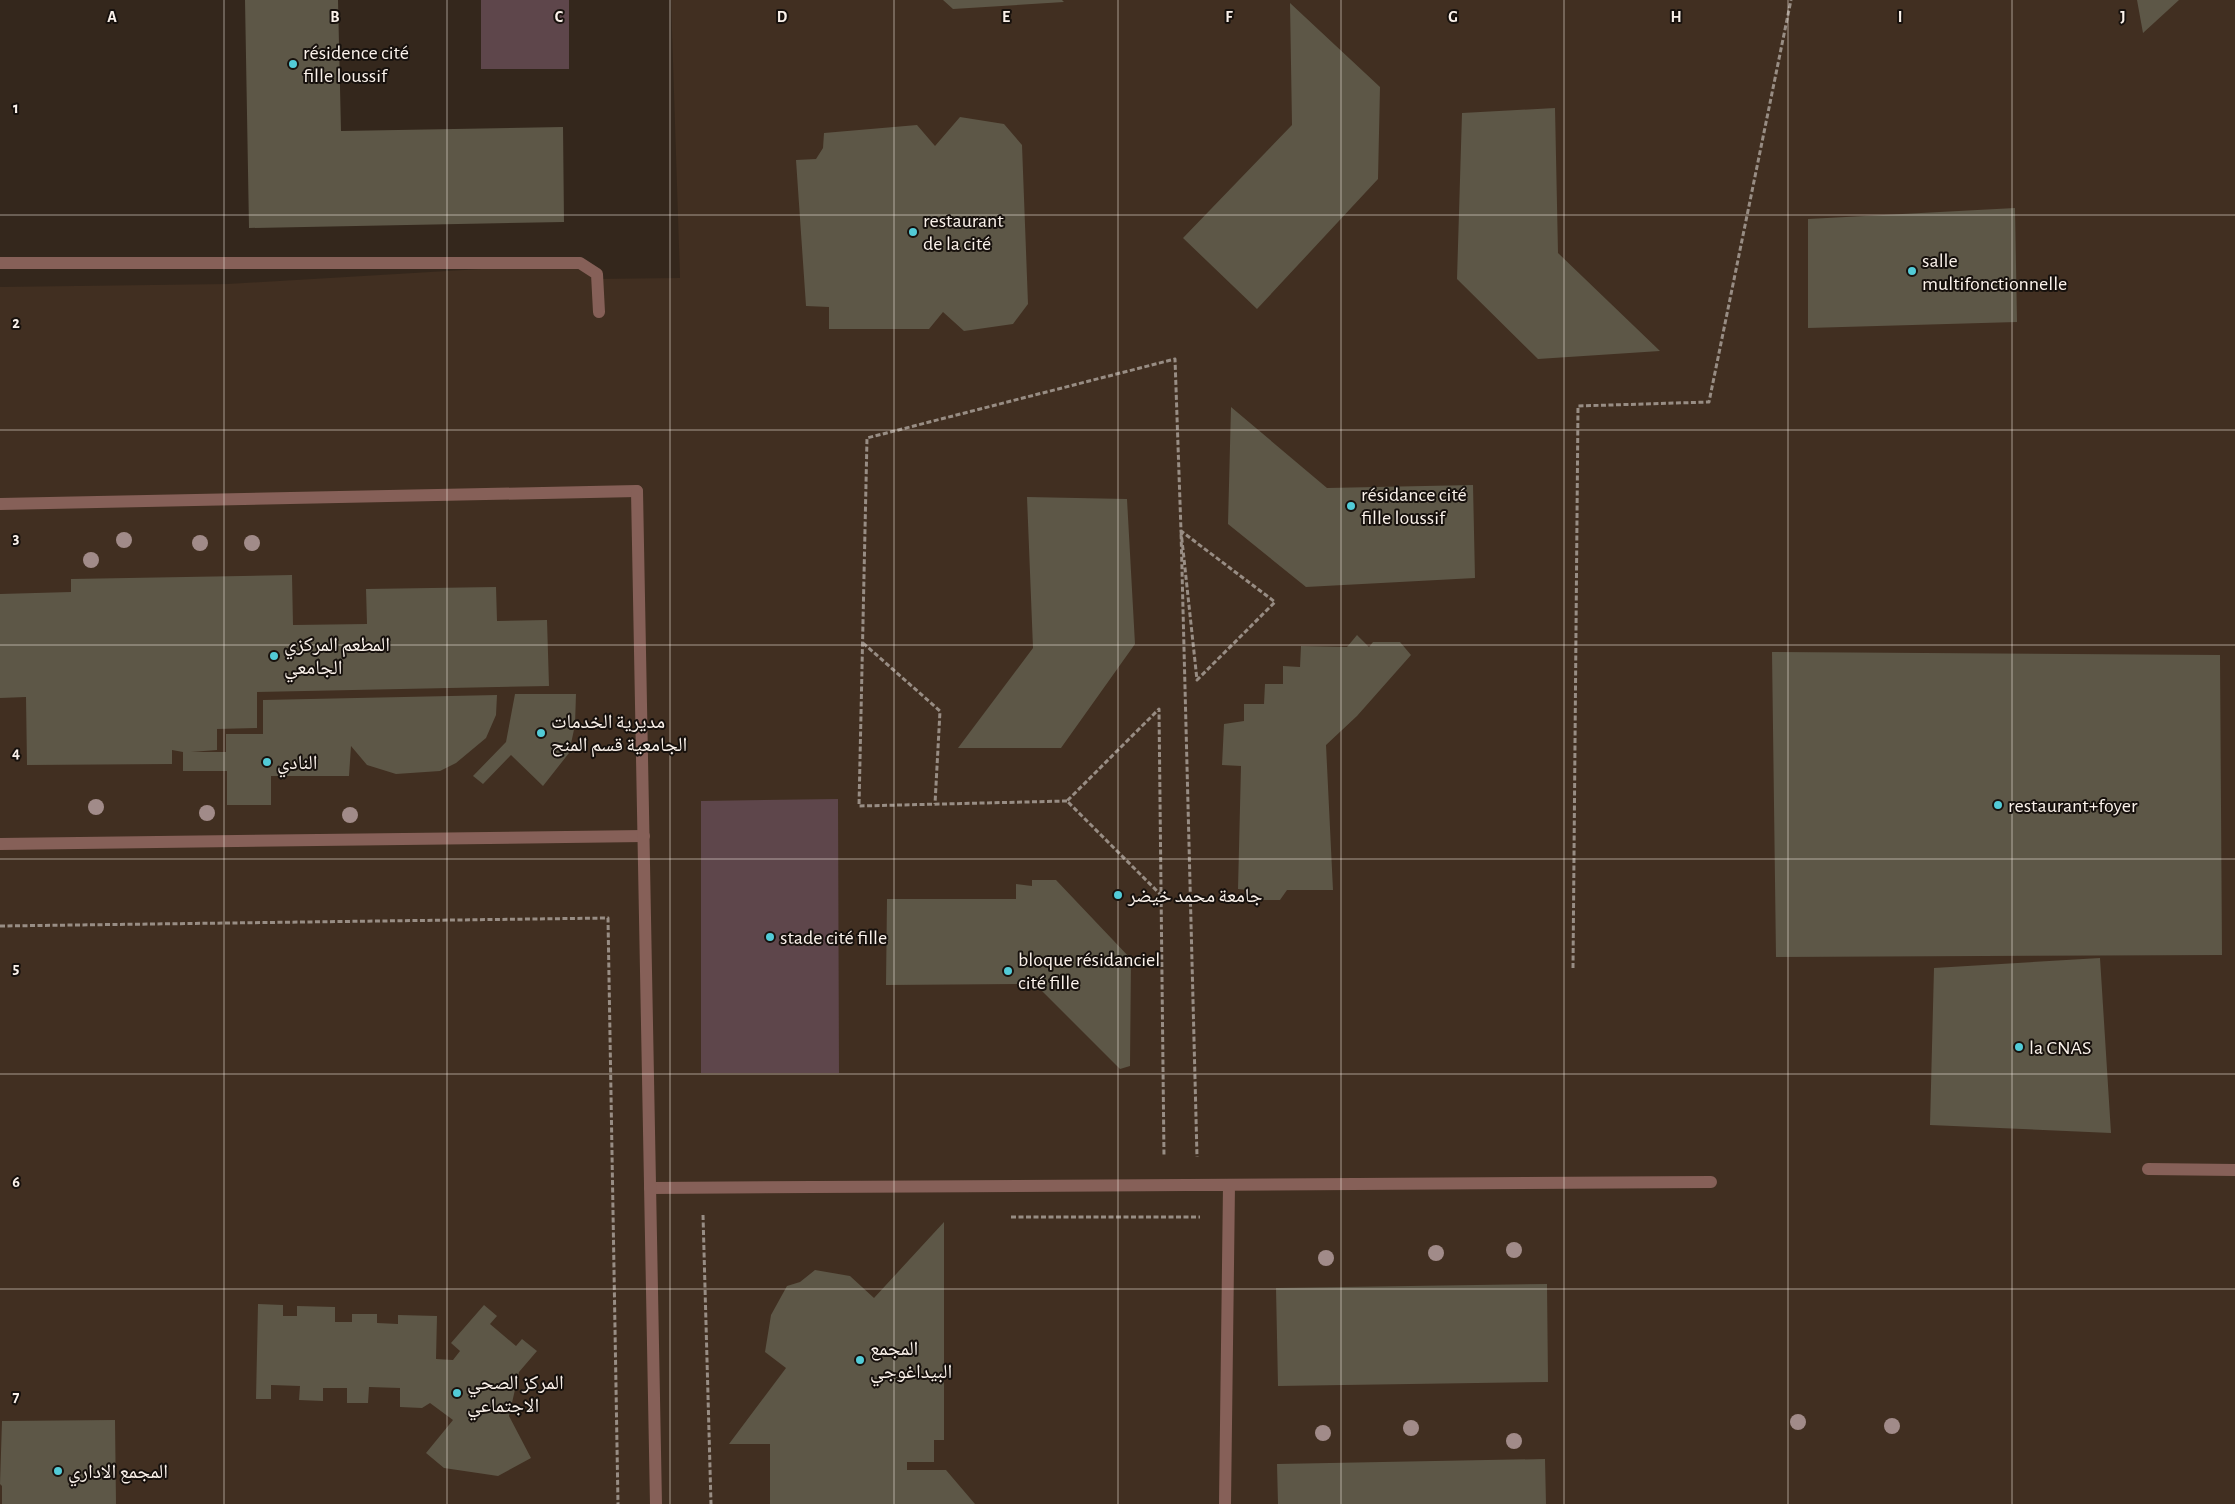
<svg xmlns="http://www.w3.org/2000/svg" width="2235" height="1504" font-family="'Alegreya Sans','Noto Naskh Arabic',sans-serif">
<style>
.built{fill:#412f21}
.green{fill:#5e464b}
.building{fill:#5d5747}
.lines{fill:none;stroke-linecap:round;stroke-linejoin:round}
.path{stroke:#988d84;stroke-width:3;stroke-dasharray:5 2.5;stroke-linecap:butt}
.lane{stroke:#866058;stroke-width:12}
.street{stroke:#866058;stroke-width:12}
.tree{fill:#a18b89}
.grid{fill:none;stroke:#fbf2eb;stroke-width:1;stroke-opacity:0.55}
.poi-dot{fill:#52cbd7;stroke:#17110d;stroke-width:2}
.labels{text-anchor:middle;stroke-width:4;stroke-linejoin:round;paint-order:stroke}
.poi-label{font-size:20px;fill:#fbf2eb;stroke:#17110d;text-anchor:start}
.grid-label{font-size:16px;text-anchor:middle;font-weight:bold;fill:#fbf2eb;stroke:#17110d;stroke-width:4;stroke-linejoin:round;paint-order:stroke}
</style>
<rect width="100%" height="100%" fill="#34271c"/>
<path class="built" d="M671,0h1564v1504h-2235v-1217l228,-3 352,-21 13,16 87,-1z"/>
<path class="green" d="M481,0h88v69h-88z
M838,799l1,274h-138v-272z"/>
<path class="building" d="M245,0h93l3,131 222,-4 1,95 -315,6z
M943,0h119l2,2 -111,7z
M2137,0h42l-36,33z
M1290,3l90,84 -2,92 -121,130 -74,-71 109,-113z
M1555,108l3,145 102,98 -122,8 -81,-80 5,-166z
M960,117l44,7 18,21 6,159 -15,20 -49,7 -21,-19 -14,17h-100v-22l-23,-1 -10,-146 20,-1 7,-11 1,-15 93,-8 18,21z
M2015,208l2,114 -209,6v-109z
M1231,407l96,81 146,-3 2,93 -169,9 -78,-63z
M1027,497l100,2 8,145 -74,104h-103l75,-100z
M292,575l1,50 74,-1 -1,-35 130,-2 1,34 50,-1 2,66 -292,6v36l-40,1v21l-26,2h35v-18h37v-34l234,-5 -1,20 -10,23 -30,25 -16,8 -44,3 -29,-9 -16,-19 -2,30h-78v29h-44v-34h-44v-19l-11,-2v14l-145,1 -1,-68 -26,1v-104l71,-2v-13z
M1357,635l12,12 4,-5h27l11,13 -54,61 -31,29 7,145h-46l-7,10h-30l-3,-10 -9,-1 3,-123 -19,-1 2,-41 20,-3v-17h20l1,-20h18v-18l17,1 1,-21 46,1z
M1772,652l448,3 2,300 -446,2z
M515,694h61l-1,31 -6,28 -26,33 -32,-31 -28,29 -10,-8 33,-34z
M1032,880h24l75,79 -1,107 -10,3 -85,-85 -149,1 1,-86h129v-15l16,2z
M2100,958l11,175 -181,-8 4,-157z
M944,1222v218h-10v22h-27v8h39l29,34h-205v-60h-41l57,-76 -21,-16 6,-37 16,-29 13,-4 15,-12 35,6 24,22z
M1547,1284l1,98 -270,4 -2,-98z
M258,1304l25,1v11h14v-10l38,1v15h17v-8h25v9l21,1v-9l39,1 -1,43 17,1 7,-9 -9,-8 33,-38 13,11 -7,8 26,22 6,-7 15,12 -18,21 -10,44 22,42 -33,18 -54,-8 -18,-15 27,-33 -23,-17 -8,5 -22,-1v-19l-31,-1 -1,16h-21v-15h-24v13l-24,-1 1,-14 -29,-1v14h-15z
M115,1420l1,84h-114v-18l-2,-2 2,-63z
M1545,1459l1,45h-268l-1,-40z"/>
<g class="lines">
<path class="path" d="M863,643l77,68 -5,93
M1067,801l-208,5 8,-368 308,-79 6,172 94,71 -78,78 -16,-149 16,626
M1162,896l-95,-95 92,-92 5,448
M0,926l608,-8 10,586
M1573,968l5,-562 131,-4 82,-402
M703,1215l8,289
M1011,1217h189"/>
<path class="lane" d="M0,263h580l17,11 2,38
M0,504l637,-13
M0,844l644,-8
M2148,1169l87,1
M650,1188l1061,-6
M1225,1504l4,-319"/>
<path class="street" d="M637,491l19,1013"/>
</g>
<g class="tree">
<circle cx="124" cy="540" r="8"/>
<circle cx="200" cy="543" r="8"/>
<circle cx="252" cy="543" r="8"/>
<circle cx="91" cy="560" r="8"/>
<circle cx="96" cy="807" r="8"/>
<circle cx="207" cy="813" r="8"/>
<circle cx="350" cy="815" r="8"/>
<circle cx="1514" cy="1250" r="8"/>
<circle cx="1436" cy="1253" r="8"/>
<circle cx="1326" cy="1258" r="8"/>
<circle cx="1798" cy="1422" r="8"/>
<circle cx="1892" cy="1426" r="8"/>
<circle cx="1411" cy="1428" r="8"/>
<circle cx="1323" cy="1433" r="8"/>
<circle cx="1514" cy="1441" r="8"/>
</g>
<path class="grid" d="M224,0v1504M447,0v1504M670,0v1504M894,0v1504M1118,0v1504M1341,0v1504M1564,0v1504M1788,0v1504M2012,0v1504M0,215h2235M0,430h2235M0,645h2235M0,859h2235M0,1074h2235M0,1289h2235"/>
<g class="poi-dot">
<circle cx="293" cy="64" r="5"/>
<circle cx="913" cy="232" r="5"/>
<circle cx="1912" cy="271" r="5"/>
<circle cx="1351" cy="506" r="5"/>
<circle cx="274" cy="656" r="5"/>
<circle cx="541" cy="733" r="5"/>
<circle cx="267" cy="762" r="5"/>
<circle cx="1998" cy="805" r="5"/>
<circle cx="1118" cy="895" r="5"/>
<circle cx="770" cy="937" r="5"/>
<circle cx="1008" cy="971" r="5"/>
<circle cx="2019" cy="1047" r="5"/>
<circle cx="860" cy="1360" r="5"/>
<circle cx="457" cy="1393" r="5"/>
<circle cx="58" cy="1471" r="5"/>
</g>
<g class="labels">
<g class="poi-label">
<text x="303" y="59">résidence cité<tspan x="303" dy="23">fille loussif</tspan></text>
<text x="923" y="227">restaurant<tspan x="923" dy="23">de la cité</tspan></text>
<text x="1922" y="267">salle<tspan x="1922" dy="23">multifonctionnelle</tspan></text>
<text x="1361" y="501">résidance cité<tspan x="1361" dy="23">fille loussif</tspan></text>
<text x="284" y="651">المطعم المركزي<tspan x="284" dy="23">الجامعي</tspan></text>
<text x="551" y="728">مديرية الخدمات<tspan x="551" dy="23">الجامعية قسم المنح</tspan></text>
<text x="277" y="769">النادي</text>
<text x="2008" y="812">restaurant+foyer</text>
<text x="1128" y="902">جامعة محمد خيضر</text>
<text x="780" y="944">stade cité fille</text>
<text x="1018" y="966">bloque résidanciel<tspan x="1018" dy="23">cité fille</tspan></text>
<text x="2029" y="1054">la CNAS</text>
<text x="870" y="1355">المجمع<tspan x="870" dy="23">البيداغوجي</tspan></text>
<text x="467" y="1389">المركز الصحي<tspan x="467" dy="23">الاجتماعي</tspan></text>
<text x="68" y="1478">المجمع الاداري</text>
</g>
</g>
<g class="grid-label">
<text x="112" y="22">A</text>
<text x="335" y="22">B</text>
<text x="559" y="22">C</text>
<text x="782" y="22">D</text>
<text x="1006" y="22">E</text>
<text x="1229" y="22">F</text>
<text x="1453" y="22">G</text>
<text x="1676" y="22">H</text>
<text x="1900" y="22">I</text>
<text x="2123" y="22">J</text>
<text x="16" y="113">1</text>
<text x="16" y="328">2</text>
<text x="16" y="543">3</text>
<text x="16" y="758">4</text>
<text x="16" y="973">5</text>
<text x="16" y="1187">6</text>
<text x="16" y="1402">7</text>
</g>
</svg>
